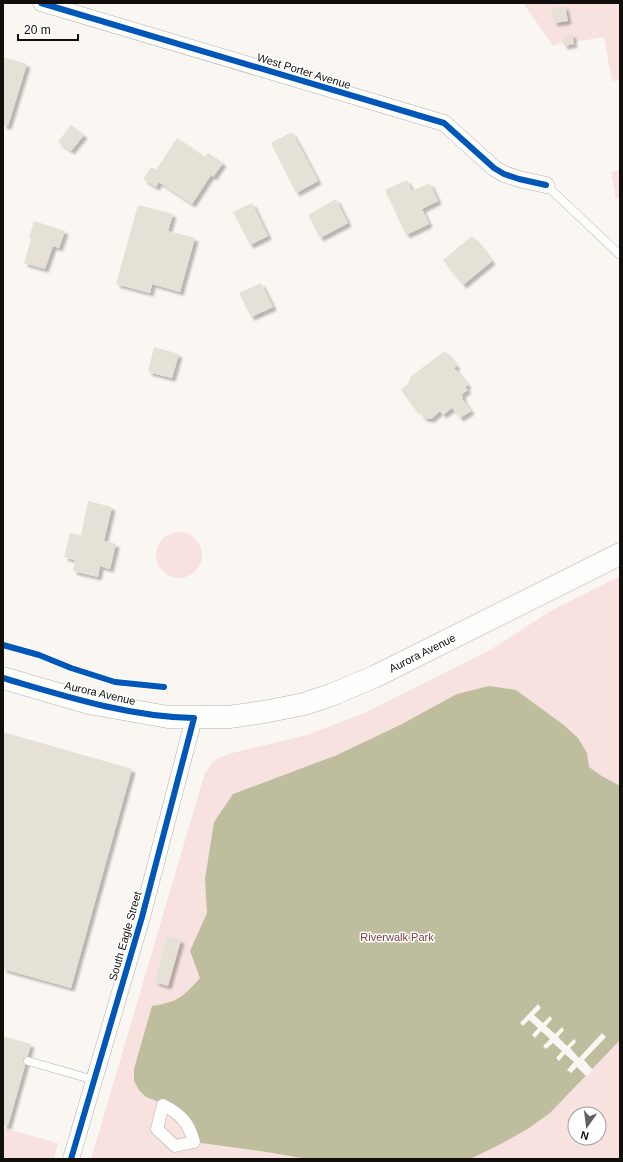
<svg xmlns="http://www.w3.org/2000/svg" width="623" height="1162" font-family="Helvetica,sans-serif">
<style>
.green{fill:#f7e2df;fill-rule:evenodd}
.water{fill:#bebd9e}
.pier{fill:#faf6f2}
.building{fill:#e6e1d6;filter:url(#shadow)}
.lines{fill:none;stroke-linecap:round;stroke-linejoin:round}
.service-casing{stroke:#b2b0ad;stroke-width:9}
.pedestrian-casing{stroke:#b2b0ad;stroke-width:13}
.minor-casing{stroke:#b2b0ad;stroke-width:17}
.secondary-casing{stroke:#b2b0ad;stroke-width:23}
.service{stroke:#fefefd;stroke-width:8}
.pedestrian{stroke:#fefefd;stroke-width:12}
.minor{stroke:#fefefd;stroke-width:16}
.secondary{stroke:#fefefd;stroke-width:22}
.cycleway-casing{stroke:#fff;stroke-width:8}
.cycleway{stroke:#0057b8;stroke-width:6}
.labels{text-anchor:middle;stroke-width:3;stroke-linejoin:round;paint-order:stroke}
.street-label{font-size:11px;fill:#110e0b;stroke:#fff}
.park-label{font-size:11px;fill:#7f4040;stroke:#fff}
</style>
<defs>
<filter id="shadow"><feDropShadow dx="3.5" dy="3.5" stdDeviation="1" flood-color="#0004"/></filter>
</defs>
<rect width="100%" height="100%" fill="#faf6f2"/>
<path class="green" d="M523,3h97v77l-8,1 -8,-44 -30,5v2l-10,2 -1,-3 -10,3z
M618,161h2v36l-4,2 -5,-27 9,-2z
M156 555a23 23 0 1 1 46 0a23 23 0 1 1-46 0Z
M620,576v583h-529l113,-383 8,-14 16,-8 79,-19 57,-22 126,-63 64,-41zM575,1114h24v24h-24z
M3,1128l55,15 -4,16h-51z"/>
<path class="water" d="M489,686l27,4 49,36 13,12 9,15 2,14 11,8 20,11v250l-1,5 -69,72 -21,15 -28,16 -31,15h-163l-40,-7 -73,-10 -3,-12 -34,-29 -11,-4 -7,-7 -5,-9v-12l18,-63c26,-4 31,-9 48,-28l-10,-27 17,-38 -2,-34 9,-57 19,-28 104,-39 63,-30 57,-31z"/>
<path class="pier" d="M538,1004l3,4 -7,7 9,8 7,-7 2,3 -6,7 9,8 7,-7 2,3 -6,7 9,9 7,-7 2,3 -6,6 9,10 23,-25 4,4 -22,23 9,10 -6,7 -10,-10 -6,6 -4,-3 7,-8 -9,-8 -6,7 -3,-3 6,-7 -9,-8 -7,6 -3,-3 7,-7 -9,-8 -6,7 -3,-3 6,-7 -9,-8 -6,6 -3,-3z"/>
<path class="building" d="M565,6l3,15 -14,2 -3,-14z
M572,34l2,10 -10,2 -2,-10z
M3,57l24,7 -19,62 -5,-1z
M71,125l13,10 -13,16 -13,-9z
M292,132l26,49 -22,12 -25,-50z
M177,138l28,19 3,-4 15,10 -10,14 -2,-2 -19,29 -33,-22 -3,5 -13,-8 8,-12 5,3z
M407,180l5,11 18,-8 8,18 -16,8 7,15 -23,11 -21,-45z
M336,199l12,24 -28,15 -12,-23z
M252,203l16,33 -18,9 -17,-33z
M138,205l35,9 -5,17 27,7 -15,54 -28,-8 -2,9 -34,-9z
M34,221l31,10 -6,17 -6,-2 -8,23 -21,-6 7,-24 -2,-1z
M472,236l20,25 -29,24 -20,-25z
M261,283l12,24 -22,10 -12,-24z
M154,347l25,7 -7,24 -24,-6z
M445,351l12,15 -3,2 14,17 -3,2 3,3 -6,4 1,6 8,11 -11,7 -8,-10 -9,7 -3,-4 -9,8 -7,-1 -6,-8 1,-2 -3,2 -15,-20 7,-6 3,-8z
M88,501l24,6 -8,34 12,3 -6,25 -10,-3 -2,11 -25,-6 2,-11 -11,-3 6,-24 11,2z
M3,732l129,37 -61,219 -68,-19z
M167,936l14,4 -13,46 -13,-4z
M3,1036l28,8 -23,82 -5,-1z"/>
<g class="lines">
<g class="service-casing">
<path id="service" d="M546,185l74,70
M28,1061l66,19"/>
</g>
<g class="pedestrian-casing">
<path id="pedestrian" d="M163,1105c18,9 26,18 31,37l-19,4 -18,-17z"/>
</g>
<g class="minor-casing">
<path id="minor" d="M41,3l403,120 50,45 10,6 15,5 27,6
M71,1159l71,-242 52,-199"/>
</g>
<g class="secondary-casing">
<g id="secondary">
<path id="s1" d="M3,678l86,25 79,14h61l35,-5 40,-8 27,-9 43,-18 246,-123"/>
</g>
</g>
<use href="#service" class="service"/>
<use href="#pedestrian" class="pedestrian"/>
<use href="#minor" class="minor"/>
<use href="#secondary" class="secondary"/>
<g class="cycleway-casing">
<path id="cycleway" d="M41,3l403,120 50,45 10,6 15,5 27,6
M3,645l36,10 32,13 44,14 49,5
M3,678c62,18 126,39 191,40l-52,199 -71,242"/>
</g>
<use href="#cycleway" class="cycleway"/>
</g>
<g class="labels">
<g class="street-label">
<text transform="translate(304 71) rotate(17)" y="4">West Porter Avenue</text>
<text dy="4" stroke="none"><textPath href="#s1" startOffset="436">Aurora Avenue</textPath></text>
<text transform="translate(100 693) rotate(13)" y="4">Aurora Avenue</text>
<text transform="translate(125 936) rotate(-74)" y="4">South Eagle Street</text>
</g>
<g class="park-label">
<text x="397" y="941">Riverwalk Park</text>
</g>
</g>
<rect width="623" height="1162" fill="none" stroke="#110e0b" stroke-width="8"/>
<g transform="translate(587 1126) rotate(194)"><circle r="19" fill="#ffffff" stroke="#a09f9d"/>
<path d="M0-3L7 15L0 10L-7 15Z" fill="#635f5c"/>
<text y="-6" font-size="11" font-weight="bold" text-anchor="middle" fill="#110e0b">N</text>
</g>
<path d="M18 34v6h60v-6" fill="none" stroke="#110e0b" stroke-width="2"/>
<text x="24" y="34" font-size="12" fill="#110e0b" stroke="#ffffff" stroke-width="3" paint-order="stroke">20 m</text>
</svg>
